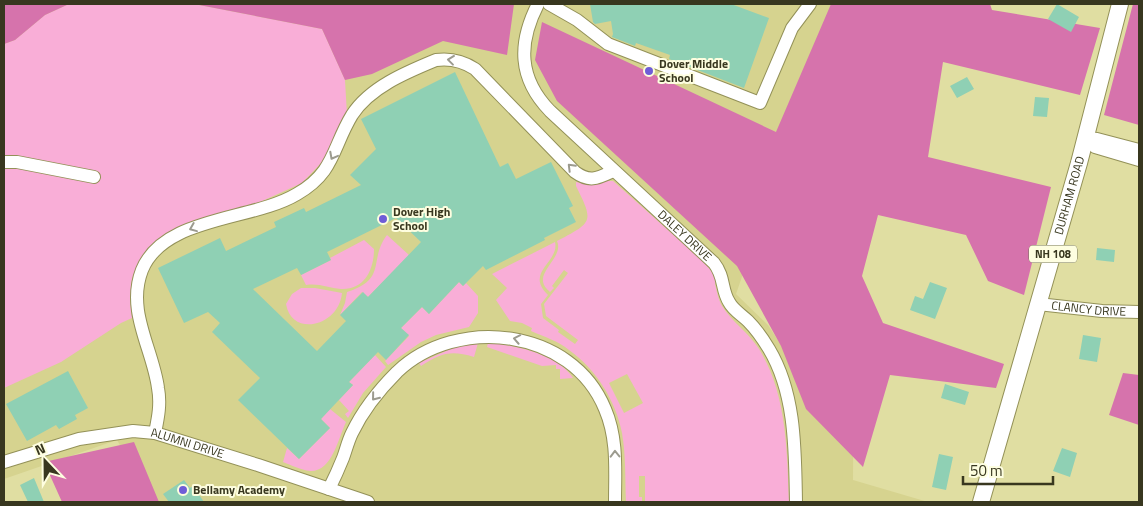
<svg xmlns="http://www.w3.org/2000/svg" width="1143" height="506" font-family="'Titillium Web',sans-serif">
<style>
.built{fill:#d6d38f}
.green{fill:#f9aed7;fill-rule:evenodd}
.forest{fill:#d673ac}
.building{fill:#8fd0b4;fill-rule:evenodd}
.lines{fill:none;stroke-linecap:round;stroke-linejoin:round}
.minor-casing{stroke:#939158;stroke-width:14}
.major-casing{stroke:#939158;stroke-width:18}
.minor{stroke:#fff;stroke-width:12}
.major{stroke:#fff;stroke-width:16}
.oneway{stroke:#9c9b8f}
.poi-dot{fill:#6f5dd7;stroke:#fefee0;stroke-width:2}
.labels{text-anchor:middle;stroke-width:4;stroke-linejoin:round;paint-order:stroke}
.shield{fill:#fefee0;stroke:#737359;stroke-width:1}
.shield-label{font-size:11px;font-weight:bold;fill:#38371f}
.poi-label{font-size:12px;font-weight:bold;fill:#38371f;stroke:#fefee0;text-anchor:start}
.street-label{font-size:12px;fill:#38371f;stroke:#fefee0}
</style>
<rect width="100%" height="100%" fill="#e0dea2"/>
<path class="built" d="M4,4h827l-41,134 -54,156 32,31 13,20 73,-16 -1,151 75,22h-775l-36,-62 -113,39z"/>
<path class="green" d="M69,4h125l128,25 23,51 2,35 -23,45 -22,23 -53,24 -53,13 -44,25 -13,16 -7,18 -2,21 2,18 -11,5 -60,39 -57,26v-344l11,-4 30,-25z
M607,181h6l91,81 8,10 4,9 -1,3c2,7 3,15 7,22 10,16 27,27 37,43 28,45 28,102 30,153h-144v-26h-6v21h3v5h-16c-1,-23 0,-46 -4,-69 -6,-32 -26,-64 -53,-83 -11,-9 -24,-13 -38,-19l1,-3 -10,-5 -12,-2 -14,-21 11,-12 -15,-14 63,-32c5,20 -31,30 -7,53l-7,9 2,14 16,12 -1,2 17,12 3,-4 -32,-24 -2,-12 24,-31 -4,-3 -12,16 2,2 -4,4c-22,-18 15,-32 7,-51 36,-19 37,-19 19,-55v-4l14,3zM627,374l16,29 -19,10 -15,-30z
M387,235l22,20 -41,42 -6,-5 -22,23 5,-12 2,-11c41,-13 21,-32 40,-57z
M364,240l10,9c0,20 -9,41 -33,40 -12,-1 -22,-6 -35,-4l-5,-10 30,-15 -1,-2z
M459,282l4,4 3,-3 12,13v17l-9,14 -33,8 -15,7 -33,23 -3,-4 24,-25 -8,-8 21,-21 7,7z
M301,288h14l27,5c-3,33 -50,45 -56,11l6,-10z
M478,343l-4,14c-23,-7 -33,-4 -53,9l-2,-3 34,-15z
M488,343c25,1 71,12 85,35l-13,1v-10h-4v-4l-14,1 -55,-19z
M375,355l11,12 -23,26 -15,25 -3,-4 4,-3 -10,-11 14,-15 -4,-3z
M330,409l16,13c-8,17 -14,50 -36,49 -9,-1 -19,-6 -27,-9l4,-14 12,11 31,-31 -9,-9z"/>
<path class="forest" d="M4,4h65l-24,11 -30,25 -11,4z
M194,4h320l-7,51 -64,-14 -71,33 -27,6 -23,-51z
M831,4h159l2,6 108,18 -20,67 -137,-33 -15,95 123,30 -27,108 -36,-14 -22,-46 -88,-20 -16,61 21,47 121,41 -8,24 -106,-13 -27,92 -57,-58 -25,-63 -44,-80 -180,-165 -22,-41 7,-38 234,110z
M1133,4h6v121l-35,-10z
M1123,373l16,2v50l-30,-10z
M134,442l25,60h-97l-18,-40z"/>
<path class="building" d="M590,4h141l38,14 -25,70 -75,-29 1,-4 -34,-12 -1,3 -23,-9 1,-3 -2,-13 -16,3 -2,-2z
M1057,4l22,13 -8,15 -23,-13z
M455,72l45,95 8,-4 8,16 35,-17 22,44 -4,2 7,14 -32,16 1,2 -59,30 -3,-4 -20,20 -4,-4 -30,32 -7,-7 -21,21 8,7 -23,25 -8,-8 -29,30 4,3 -32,34 9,9 -31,31 -61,-59 22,-22 -48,-46 8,-9 -12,-11 -24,11 -26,-55 62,-30 6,13 50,-24 -2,-5 30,-14 2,4 55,-27 -11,-10 26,-26 -15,-30zM396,218l25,24 -53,55 -5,-5 -23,23 6,6 -29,30 -64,-62 44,-21 4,7 30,-15 -4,-8z
M967,77l7,12 -17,9 -7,-12z
M1035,97l14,1 -2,19 -14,-1z
M1097,248l18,2 -1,12 -18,-2z
M930,282l17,6 -12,31 -25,-9 5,-14 8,3z
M1083,335l18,3 -4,24 -18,-3z
M68,371l20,37 -13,7 2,4 -18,10 -3,-4 -29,16 -21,-37z
M945,384l24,8 -4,13 -24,-7z
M1062,448l15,5 -7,24 -17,-6z
M939,454l14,3 -7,33 -14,-3z
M34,478l10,24h-16l-8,-17z
M184,480l6,8 3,-2 11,16h-35l-6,-8z"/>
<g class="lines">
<g class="minor-casing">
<g id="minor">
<path id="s1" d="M538,4c-20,39 -20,74 12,107l164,152c11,14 7,26 15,39 4,8 13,13 19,19 8,8 15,18 21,28 27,45 26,102 27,153"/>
<path d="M549,4l28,16 31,24 152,59 32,-75 18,-24"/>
<path d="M1139,150l-42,-11 -11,-1 9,9 44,13"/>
<path d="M4,162h13l77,15"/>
<path id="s2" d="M1038,304l64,7 37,1"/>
<path d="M155,433c3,-15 6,-29 3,-45 -5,-39 -32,-77 -16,-118 22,-54 110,-49 155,-76 38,-22 35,-46 55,-79 18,-28 55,-43 84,-55 15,-2 27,1 39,9l100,103c15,11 23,6 38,-1"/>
<path id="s3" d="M4,462l75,-23 54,-8 22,2 103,32 110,37"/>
<path d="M329,489c5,-10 10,-21 14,-31 3,-8 5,-17 9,-25 11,-23 27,-43 45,-61 60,-57 175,-44 208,37 13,30 10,62 10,93"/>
</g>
</g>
<g class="major-casing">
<g id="major">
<path id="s4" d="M981,502l98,-339 41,-159"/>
</g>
</g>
<use href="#minor" class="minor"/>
<use href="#major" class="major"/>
</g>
<defs><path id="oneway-chevron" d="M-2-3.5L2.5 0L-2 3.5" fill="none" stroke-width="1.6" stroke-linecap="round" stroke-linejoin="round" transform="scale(1.25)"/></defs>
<g class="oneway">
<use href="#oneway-chevron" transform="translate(451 60) rotate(-173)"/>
<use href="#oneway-chevron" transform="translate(333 156) rotate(118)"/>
<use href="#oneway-chevron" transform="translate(571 167) rotate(-135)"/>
<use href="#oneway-chevron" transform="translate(193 228) rotate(158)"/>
<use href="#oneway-chevron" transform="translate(517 339) rotate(-169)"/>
<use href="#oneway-chevron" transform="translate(375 397) rotate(129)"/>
<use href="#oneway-chevron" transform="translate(615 454) rotate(-91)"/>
</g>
<g class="poi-dot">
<circle cx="649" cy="71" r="5"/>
<circle cx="383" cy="219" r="5"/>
<circle cx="183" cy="490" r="5"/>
</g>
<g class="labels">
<rect class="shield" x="1029" y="245.5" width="48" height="17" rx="4"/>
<g class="shield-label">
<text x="1053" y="258">NH 108</text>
</g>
<g class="poi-label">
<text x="659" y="68">Dover Middle<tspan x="659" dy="14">School</tspan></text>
<text x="393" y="216">Dover High<tspan x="393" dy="14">School</tspan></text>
<text x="193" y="494">Bellamy Academy</text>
</g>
<g class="street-label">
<text dy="4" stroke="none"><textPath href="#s4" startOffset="319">DURHAM ROAD</textPath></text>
<text dy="4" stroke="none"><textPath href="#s1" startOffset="300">DALEY DRIVE</textPath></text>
<text dy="4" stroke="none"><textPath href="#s2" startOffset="51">CLANCY DRIVE</textPath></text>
<text dy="4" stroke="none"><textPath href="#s3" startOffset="189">ALUMNI DRIVE</textPath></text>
</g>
</g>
<rect width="1143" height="506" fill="none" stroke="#38371f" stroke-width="10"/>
<g transform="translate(45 461) rotate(338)" stroke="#fefee0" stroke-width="4" paint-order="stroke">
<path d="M0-4L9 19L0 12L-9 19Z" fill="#38371f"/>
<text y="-8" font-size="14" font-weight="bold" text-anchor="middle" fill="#38371f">N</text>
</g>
<path d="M963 476v8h90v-8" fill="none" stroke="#38371f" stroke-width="2.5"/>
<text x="970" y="476" font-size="15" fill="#38371f" stroke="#fefee0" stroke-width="4" paint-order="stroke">50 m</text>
</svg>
